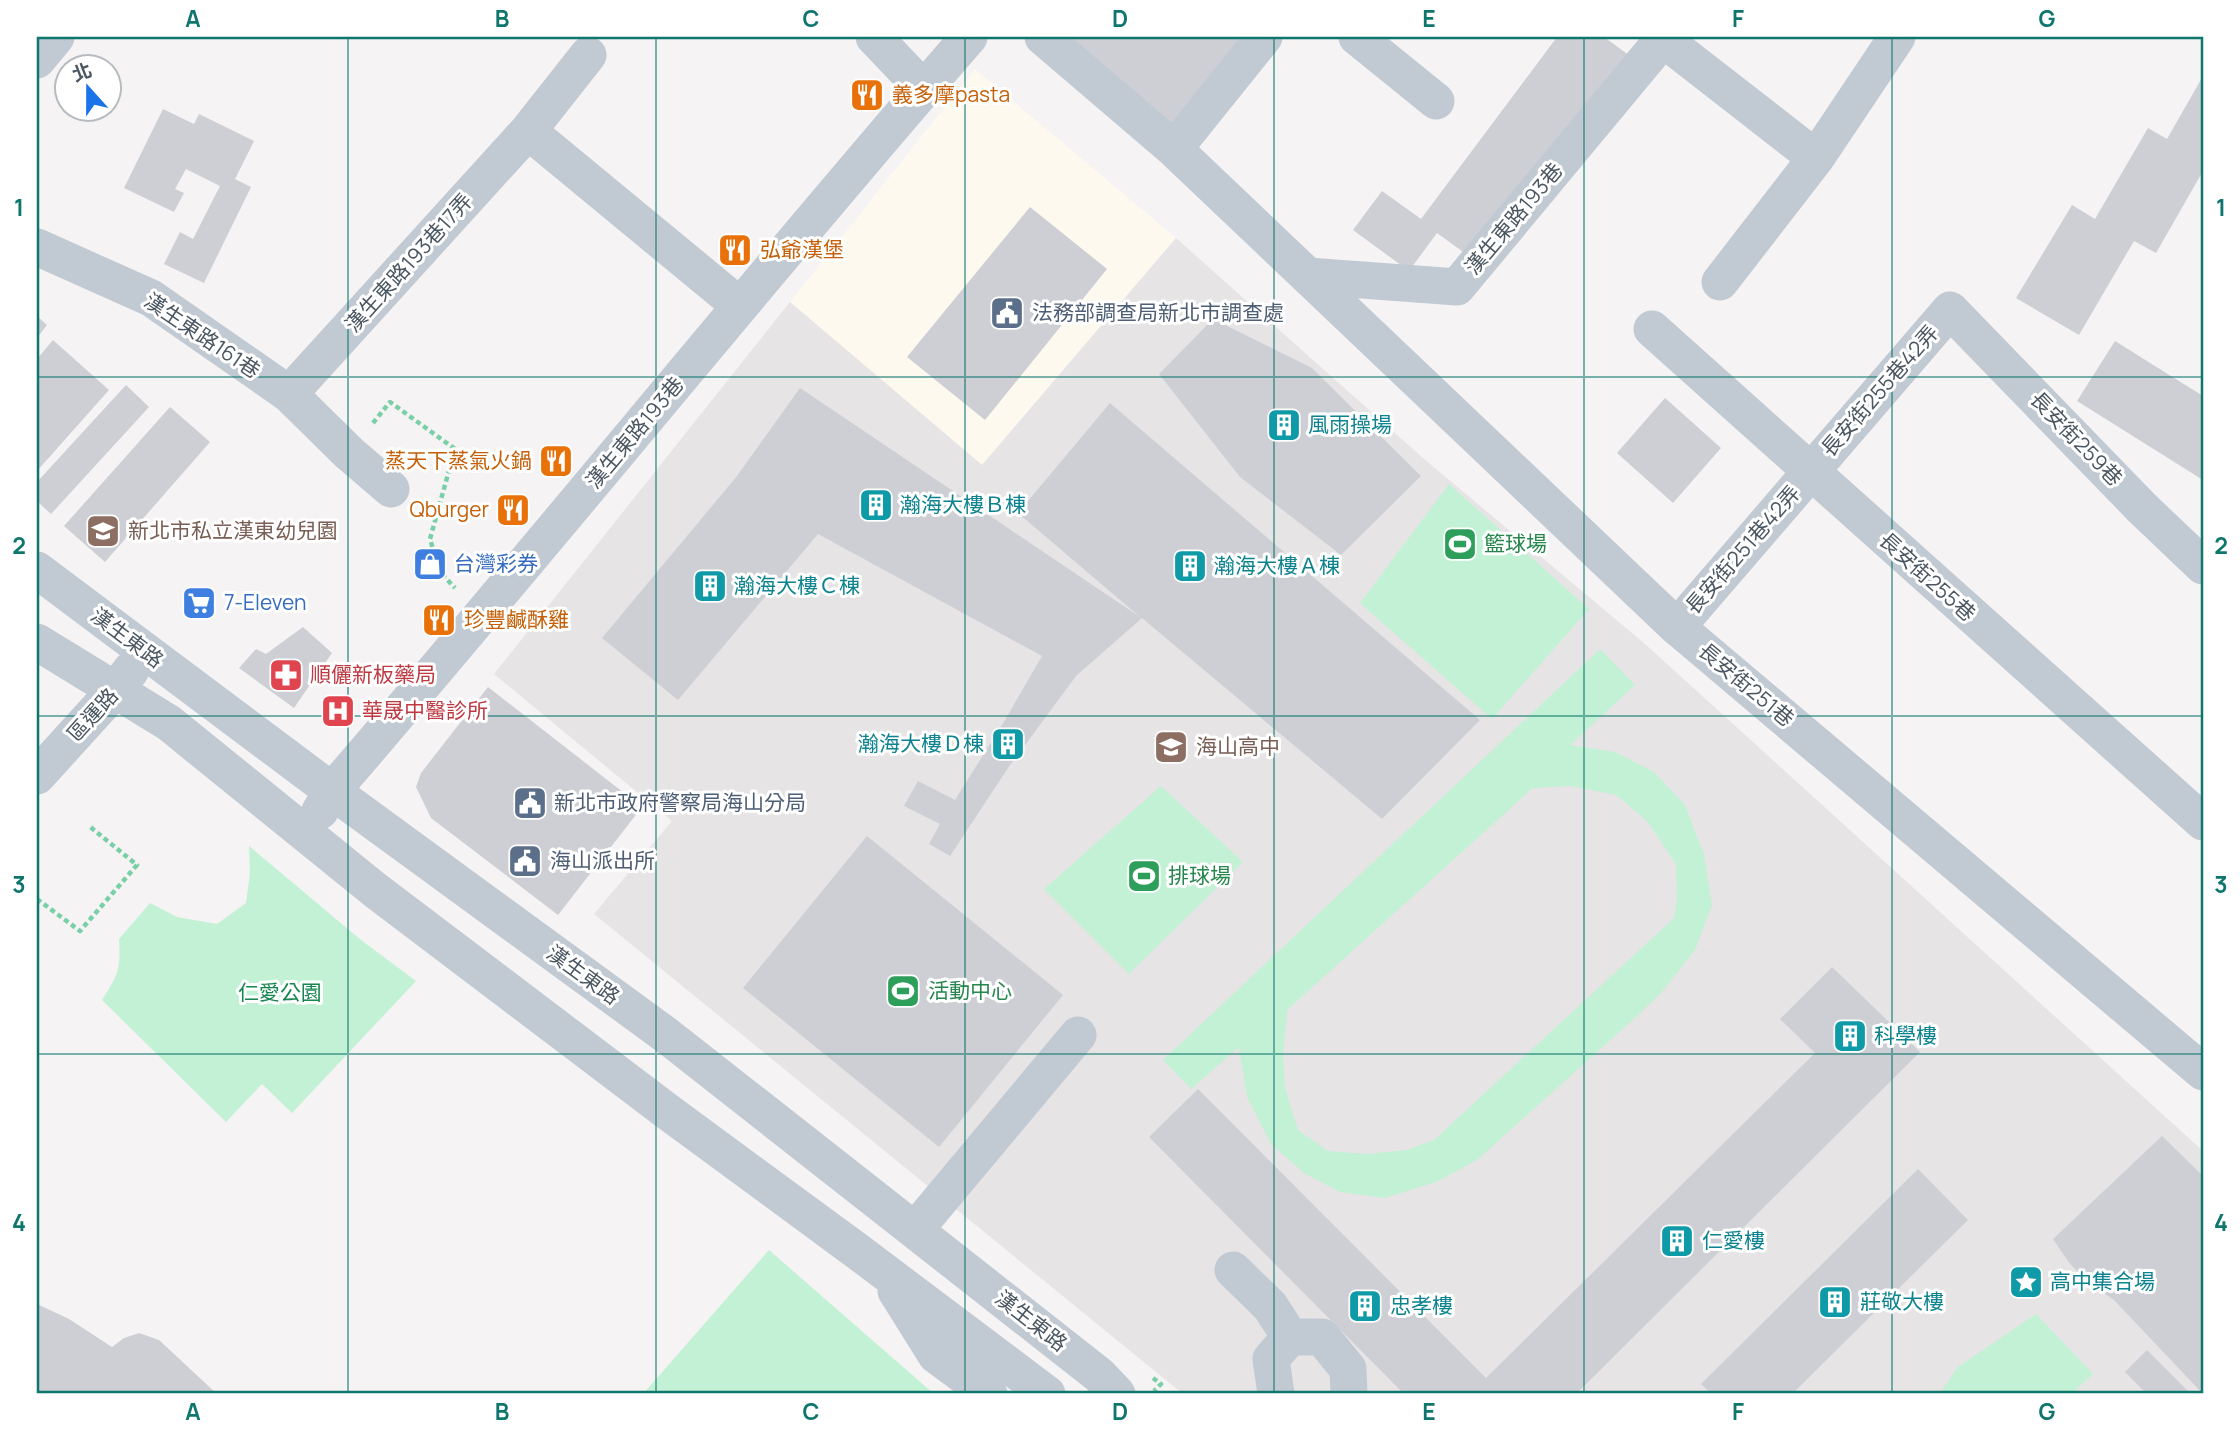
<svg xmlns="http://www.w3.org/2000/svg" width="2240" height="1431" font-family="Manrope,'Noto Sans TC',sans-serif">
<style>
.commercial{fill:#fdf9ef}
.education{fill:#e6e4e5}
.green{fill:#c3f1d5;fill-rule:evenodd}
.building{fill:#cdcfd5}
.lines{fill:none;stroke-linecap:round;stroke-linejoin:round}
.path{stroke:#7ad0a6;stroke-width:4.5;stroke-dasharray:5 3.5;stroke-linecap:butt}
.minor{stroke:#c1cad2;stroke-width:37}
.grid{fill:none;stroke:#0f766e;stroke-width:2;stroke-opacity:0.55}
.labels{text-anchor:middle;stroke-width:6;stroke-linejoin:round;paint-order:stroke}
.food-label{font-size:21px;fill:#c56008;stroke:#fff;text-anchor:start}
.street-label{font-size:21px;fill:#4a5661;stroke:#fff}
.service-label{font-size:21px;fill:#4e5e75;stroke:#fff;text-anchor:start}
.culture-label{font-size:21px;fill:#0d838f;stroke:#fff;text-anchor:start}
.education-label{font-size:21px;fill:#785e54;stroke:#fff;text-anchor:start}
.leisure-label{font-size:21px;fill:#27864d;stroke:#fff;text-anchor:start}
.shop-label{font-size:21px;fill:#366cbe;stroke:#fff;text-anchor:start}
.health-label{font-size:21px;fill:#be3a42;stroke:#fff;text-anchor:start}
.park-label{font-size:21px;fill:#17864f;stroke:#fff}
.neatline{fill:none;stroke:#0f766e;stroke-width:2.5}
.grid-label{font-size:23px;text-anchor:middle;font-weight:bold;fill:#0f766e}
</style>
<rect width="100%" height="100%" fill="#f5f3f3"/>
<path class="commercial" d="M975,69l201,169 -194,227 -192,-163z"/>
<path class="education" d="M1176,238l247,220 222,186 558,507v243h-1020l-589,-480 78,-93 -178,-147 296,-372 192,163z"/>
<path class="green" d="M1449,484l140,125 -97,110 -132,-116z
M1600,649l35,36 -65,60 45,7 39,20 31,33 19,50 8,50 -17,45 -34,43 -24,23 -160,144 -41,22 -51,16 -45,-6 -36,-19 -33,-29 -24,-47 -8,-50 -48,42 -28,-29zM1571,786l45,9 32,27 28,42 1,34 -3,20 -240,222 -27,10 -40,4 -39,-3 -30,-21 -13,-42 -2,-32 4,-46 246,-222z
M1161,786l82,76 -114,112 -85,-85z
M249,846l112,94 55,41 -124,132 -30,-29 -36,38 -124,-122c16,-25 19,-31 17,-61l31,-36 27,14 40,7 29,-21 4,-30z
M769,1250l165,144h-291z
M2036,1314l57,60 -22,20h-132l19,-27z"/>
<path class="building" d="M1055,37h204l-81,100z
M1557,37h47l26,19 -153,206 -40,-29 -28,38 -56,-41 29,-39 39,28z
M2203,76v95l-47,82 -22,-12 -55,94 -63,-37 56,-93 23,14 53,-91 19,11z
M163,109l31,15 5,-10 55,27 -19,38 16,8 -47,96 -40,-19 16,-32 13,7 27,-53 -34,-17 -11,20 9,4 -10,19 -50,-24z
M1030,207l77,62 -122,151 -78,-63z
M37,316l10,9 -10,13z
M1213,319l99,49 109,108 -80,79 -101,-78 -81,-103z
M53,340l56,50 -72,81v-112z
M2115,341l88,55v84l-126,-79z
M126,385l23,22 -98,107 -14,-13v-19z
M800,388l340,229 -122,-104 92,-110 370,317 -98,99 -240,-201 -66,58 -68,92 -58,88 -21,-12 11,-20 -36,-18 14,-25 37,19 50,-80 37,-64 -224,-122 -140,166 -76,-62 135,-162z
M1665,398l56,50 -48,55 -56,-50z
M170,407l40,35 -105,120 -41,-36z
M303,627l29,26 -38,55 -55,-40 17,-19 10,5z
M488,687l154,120 -84,108 -127,-97 -15,-31 5,-14z
M867,836l196,159 -124,152 -196,-159z
M1832,967l88,85 -344,342h-172l-255,-257 49,-48 288,289 329,-325 -35,-34z
M2162,1136l41,40v218l-89,-94 -24,-16 -20,-20 -17,-25z
M1918,1169l50,51 -176,174h-80l-11,-10z
M37,1304l32,15 43,28 12,-9 15,-5 20,7 58,54h-180z
M2147,1350l44,44h-44l-22,-22z"/>
<g class="lines">
<path class="path" d="M373,423l17,-21 65,47 -25,90 10,33 15,16
M37,899l43,32 57,-66 -48,-39
M1153,1378l8,6 -7,7"/>
<path class="minor" d="M874,37l40,42
M1043,37l131,112 503,478 526,445
M1357,37l79,64
M37,60l19,-23
M528,131l212,175
M1174,149l90,-112
M37,247l114,51 138,96 60,59 42,36
M1308,276l149,11 206,-248 153,119
M1720,282l96,-124 81,-121
M1652,329l551,493
M289,394l239,-263 60,-76
M37,570l295,221 334,244 433,340 18,19
M1677,627l273,-317 191,197 62,59
M37,642l132,81 206,167 293,222 189,139 190,143
M37,776l79,-87 15,-19
M320,811l12,-20c215,-249 421,-506 637,-754
M915,1230l163,-195
M1233,1270l37,36 20,31
M896,1291l40,64 53,39
M1276,1394l-5,-35 19,-22h32l26,32 1,25"/>
</g>
<path class="grid" d="M348,37v1357M656,37v1357M965,37v1357M1274,37v1357M1584,37v1357M1892,37v1357M37,377h2166M37,716h2166M37,1054h2166"/>
<defs>
<g id="restaurant-square" transform="scale(1.75)"><rect x="-9" y="-9" width="18" height="18" rx="4" fill="#e8710a" stroke="#fff"/><path d="M-5-6h1v4h1v-4h1v4h1v-4h1v5L-1.5 .5V6h-2V.5L-5-1ZM5-6V6H3V1.5H1.5Q1.5-4 5-6Z" fill="#fff"/></g>
<g id="civic-square" transform="scale(1.75)"><rect x="-9" y="-9" width="18" height="18" rx="4" fill="#5c6f8a" stroke="#fff"/><path d="M-.6-6.5H3V-4.5H.6V-3L4-1V1h2V6H-6V1h2V-1L-.6-3ZM-1.2 2.5V6h2.4V2.5Z" fill="#fff"/></g>
<g id="building-square" transform="scale(1.75)"><rect x="-9" y="-9" width="18" height="18" rx="4" fill="#0f9aa8" stroke="#fff"/><path d="M-4-6H4V6H1V3H-1V6H-4ZM-2.5-4.3h1.7v1.8h-1.7ZM.8-4.3h1.7v1.8H.8ZM-2.5-1h1.7V.8h-1.7ZM.8-1h1.7V.8H.8Z" fill="#fff"/></g>
<g id="school-square" transform="scale(1.75)"><rect x="-9" y="-9" width="18" height="18" rx="4" fill="#8d6e63" stroke="#fff"/><path d="M0-5L7-2L0 1L-7-2ZM-4 1L0 2.5L4 1V4Q0 6-4 4Z" fill="#fff"/></g>
<g id="stadium-square" transform="scale(1.75)"><rect x="-9" y="-9" width="18" height="18" rx="4" fill="#2e9e5b" stroke="#fff"/><path d="M0-5a6.5 5 0 1 0 0 10a6.5 5 0 1 0 0-10ZM-3.5-1.8h7v3.6h-7Z" fill="#fff"/></g>
<g id="shop-square" transform="scale(1.75)"><rect x="-9" y="-9" width="18" height="18" rx="4" fill="#3f7fe0" stroke="#fff"/><path d="M-5-2.5h2.3a2.7 3.5 0 0 1 5.4 0H5L5.5 6h-11ZM-1.5-2.5h3a1.5 2.3 0 0 0-3 0Z" fill="#fff"/></g>
<g id="supermarket-square" transform="scale(1.75)"><rect x="-9" y="-9" width="18" height="18" rx="4" fill="#3f7fe0" stroke="#fff"/><path d="M-6-5.5h2.5l.6 2H6L4.5 2H-2.5L-4.4-4H-6ZM-1.5 3.2a1.3 1.3 0 1 0 .1 0ZM3 3.2a1.3 1.3 0 1 0 .1 0Z" fill="#fff"/></g>
<g id="pharmacy-square" transform="scale(1.75)"><rect x="-9" y="-9" width="18" height="18" rx="4" fill="#e0444e" stroke="#fff"/><path d="M-2-6h4v4h4v4h-4v4h-4v-4h-4v-4h4Z" fill="#fff"/></g>
<g id="hospital-square" transform="scale(1.75)"><rect x="-9" y="-9" width="18" height="18" rx="4" fill="#e0444e" stroke="#fff"/><path d="M-5-5h3v3.5h4V-5h3V5h-3V1.5h-4V5h-3Z" fill="#fff"/></g>
<g id="sight-square" transform="scale(1.75)"><rect x="-9" y="-9" width="18" height="18" rx="4" fill="#0f9aa8" stroke="#fff"/><path d="M0-6L1.8-2.2L6-1.7L2.9 1.2L3.7 5.4L0 3.3L-3.7 5.4L-2.9 1.2L-6-1.7L-1.8-2.2Z" fill="#fff"/></g>
</defs>
<g fill-rule="evenodd">
<use href="#restaurant-square" x="867" y="95"/>
<use href="#restaurant-square" x="735" y="250"/>
<use href="#civic-square" x="1007" y="313"/>
<use href="#building-square" x="1284" y="425"/>
<use href="#restaurant-square" x="556" y="461"/>
<use href="#building-square" x="876" y="505"/>
<use href="#restaurant-square" x="513" y="510"/>
<use href="#school-square" x="103" y="531"/>
<use href="#stadium-square" x="1460" y="544"/>
<use href="#shop-square" x="430" y="564"/>
<use href="#building-square" x="1190" y="566"/>
<use href="#building-square" x="710" y="586"/>
<use href="#supermarket-square" x="199" y="603"/>
<use href="#restaurant-square" x="439" y="620"/>
<use href="#pharmacy-square" x="286" y="675"/>
<use href="#hospital-square" x="338" y="711"/>
<use href="#building-square" x="1008" y="744"/>
<use href="#school-square" x="1171" y="747"/>
<use href="#civic-square" x="530" y="803"/>
<use href="#civic-square" x="525" y="861"/>
<use href="#stadium-square" x="1144" y="876"/>
<use href="#stadium-square" x="903" y="991"/>
<use href="#building-square" x="1850" y="1036"/>
<use href="#building-square" x="1677" y="1241"/>
<use href="#sight-square" x="2026" y="1282"/>
<use href="#building-square" x="1835" y="1302"/>
<use href="#building-square" x="1365" y="1306"/>
</g>
<g class="labels">
<g class="food-label">
<text x="892" y="102">義多摩pasta</text>
<text x="760" y="257">弘爺漢堡</text>
<text x="532" y="468" text-anchor="end">蒸天下蒸氣火鍋</text>
<text x="489" y="517" text-anchor="end">Qburger</text>
<text x="464" y="627">珍豐鹹酥雞</text>
</g>
<g class="street-label">
<text transform="translate(1514 219) rotate(-50)" y="7">漢生東路193巷</text>
<text transform="translate(409 263) rotate(-48)" y="7">漢生東路193巷17弄</text>
<text transform="translate(202 336) rotate(34)" y="7">漢生東路161巷</text>
<text transform="translate(1880 391) rotate(-49)" y="7">長安街255巷42弄</text>
<text transform="translate(635 433) rotate(-50)" y="7">漢生東路193巷</text>
<text transform="translate(2076 439) rotate(46)" y="7">長安街259巷</text>
<text transform="translate(1743 550) rotate(-49)" y="7">長安街251巷42弄</text>
<text transform="translate(1927 577) rotate(42)" y="7">長安街255巷</text>
<text transform="translate(127 638) rotate(37)" y="7">漢生東路</text>
<text transform="translate(1746 685) rotate(40)" y="7">長安街251巷</text>
<text transform="translate(93 715) rotate(-48)" y="7">區運路</text>
<text transform="translate(583 975) rotate(36)" y="7">漢生東路</text>
<text transform="translate(1031 1321) rotate(38)" y="7">漢生東路</text>
</g>
<g class="service-label">
<text x="1032" y="320">法務部調查局新北市調查處</text>
<text x="554" y="810">新北市政府警察局海山分局</text>
<text x="550" y="868">海山派出所</text>
</g>
<g class="culture-label">
<text x="1308" y="432">風雨操場</text>
<text x="900" y="512">瀚海大樓Ｂ棟</text>
<text x="1214" y="573">瀚海大樓Ａ棟</text>
<text x="734" y="593">瀚海大樓Ｃ棟</text>
<text x="984" y="751" text-anchor="end">瀚海大樓Ｄ棟</text>
<text x="1874" y="1043">科學樓</text>
<text x="1702" y="1248">仁愛樓</text>
<text x="2050" y="1289">高中集合場</text>
<text x="1860" y="1309">莊敬大樓</text>
<text x="1390" y="1313">忠孝樓</text>
</g>
<g class="education-label">
<text x="128" y="538">新北市私立漢東幼兒園</text>
<text x="1196" y="754">海山高中</text>
</g>
<g class="leisure-label">
<text x="1484" y="551">籃球場</text>
<text x="1168" y="883">排球場</text>
<text x="928" y="998">活動中心</text>
</g>
<g class="shop-label">
<text x="454" y="571">台灣彩券</text>
<text x="224" y="610">7-Eleven</text>
</g>
<g class="health-label">
<text x="310" y="682">順儷新板藥局</text>
<text x="362" y="718">華晟中醫診所</text>
</g>
<g class="park-label">
<text x="280" y="1000">仁愛公園</text>
</g>
</g>
<rect width="2240" height="1431" fill="none" stroke="#ffffff" stroke-width="77"/>
<g transform="translate(88 88) rotate(339)"><circle r="33" fill="#ffffff" stroke="#b7bbc0" stroke-width="2"/>
<path d="M0-5L12 26L0 18L-12 26Z" fill="#1a73e8"/>
<text y="-10" font-size="19" font-weight="bold" text-anchor="middle" fill="#4a5661">北</text>
</g>
<rect x="38" y="38" width="2164" height="1354" class="neatline"/>
<g class="grid-label">
<text x="193" y="27">A</text>
<text x="502" y="27">B</text>
<text x="811" y="27">C</text>
<text x="1120" y="27">D</text>
<text x="1429" y="27">E</text>
<text x="1738" y="27">F</text>
<text x="2047" y="27">G</text>
<text x="19" y="216">1</text>
<text x="2221" y="216">1</text>
<text x="19" y="554">2</text>
<text x="2221" y="554">2</text>
<text x="19" y="893">3</text>
<text x="2221" y="893">3</text>
<text x="19" y="1231">4</text>
<text x="2221" y="1231">4</text>
<text x="193" y="1420">A</text>
<text x="502" y="1420">B</text>
<text x="811" y="1420">C</text>
<text x="1120" y="1420">D</text>
<text x="1429" y="1420">E</text>
<text x="1738" y="1420">F</text>
<text x="2047" y="1420">G</text>
</g>
</svg>
